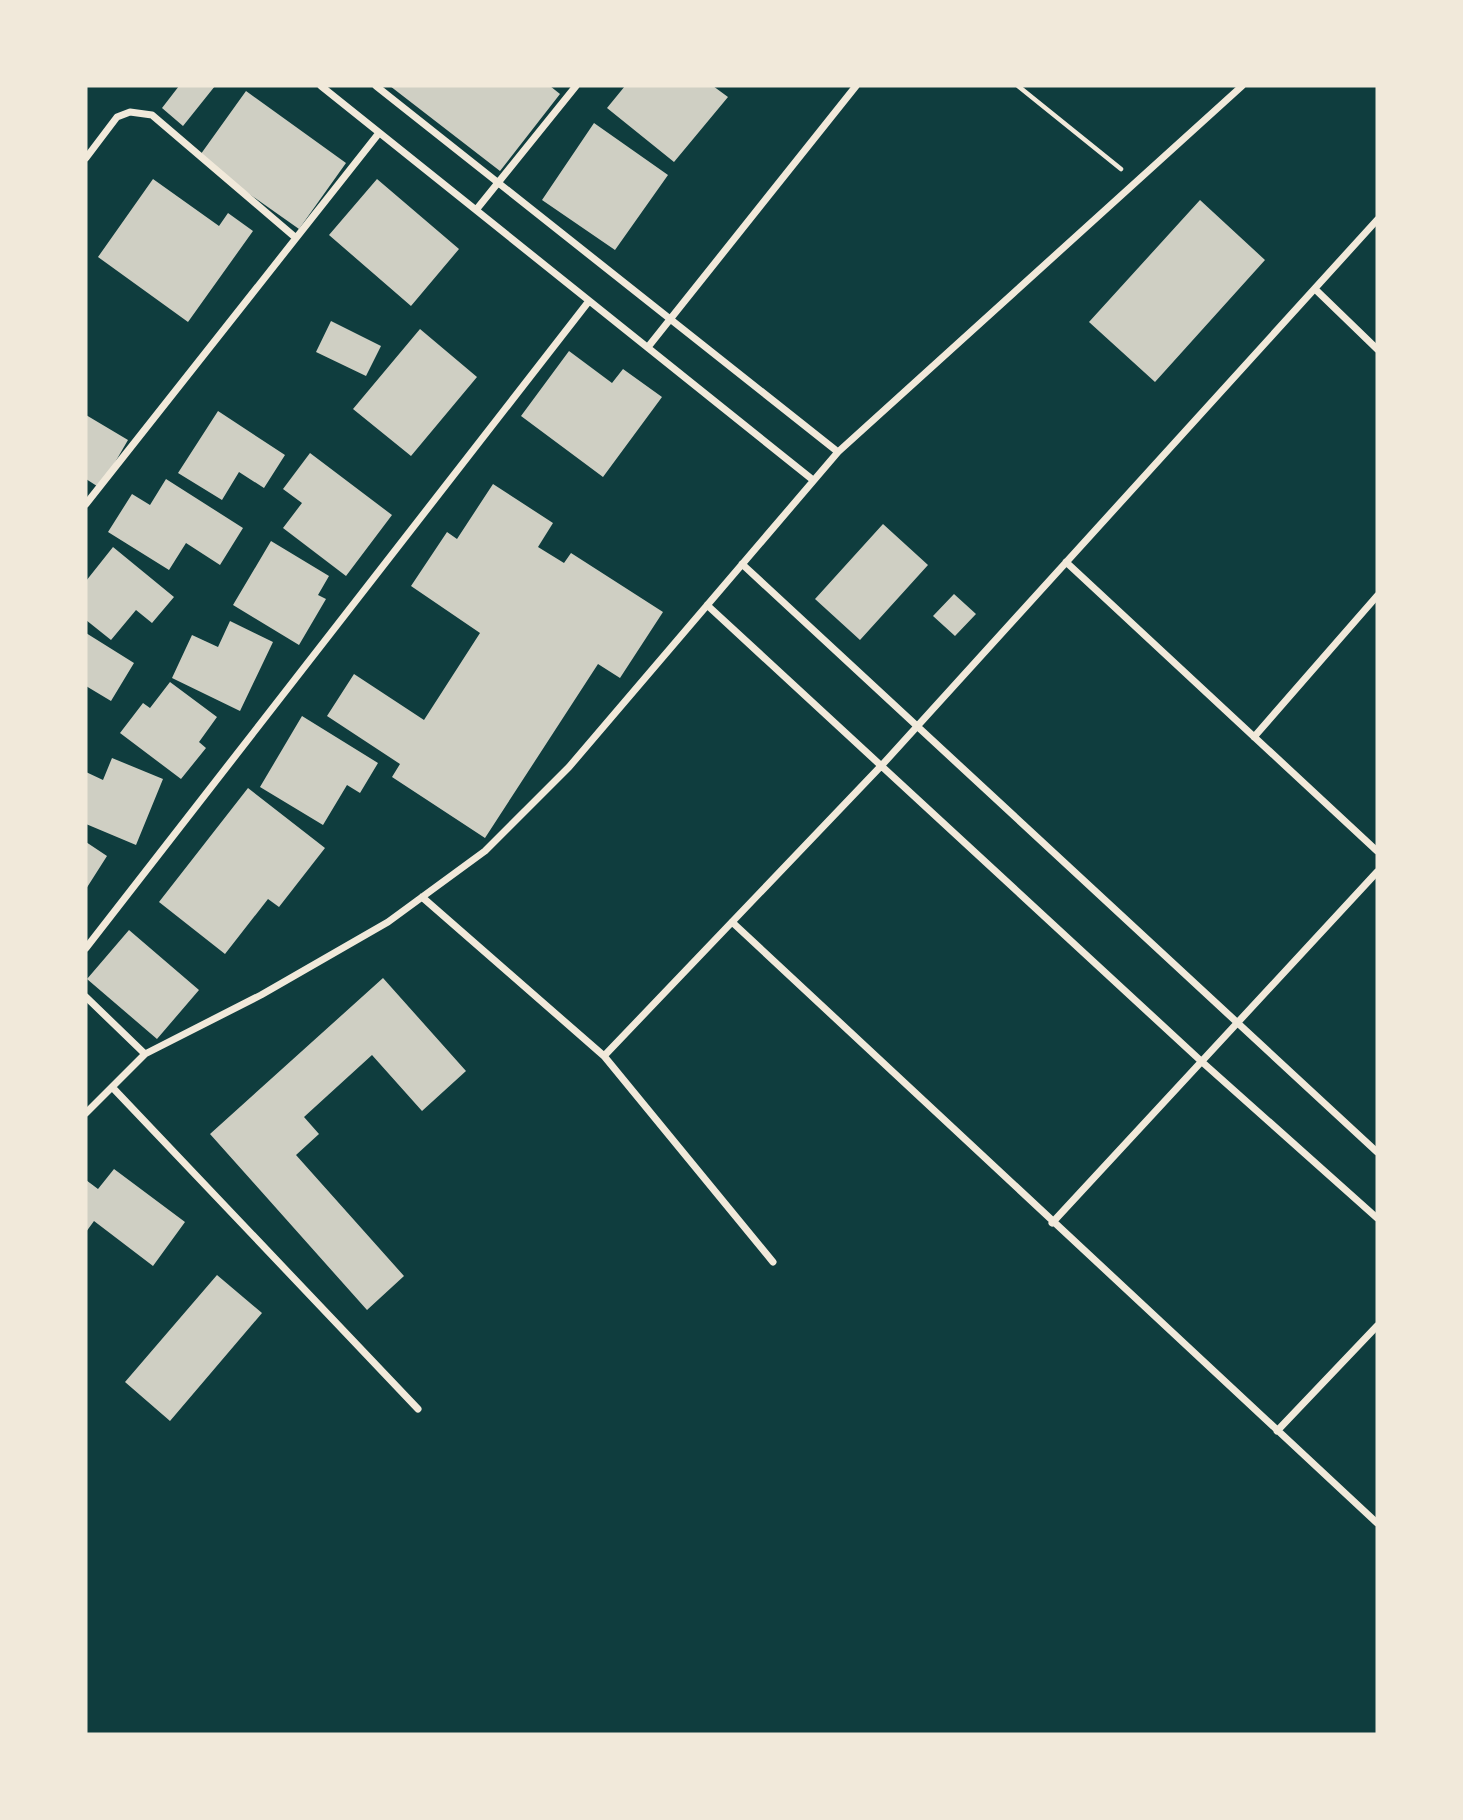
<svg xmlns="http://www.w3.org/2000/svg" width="1463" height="1820" font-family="'IBM Plex Serif',serif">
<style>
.building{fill:#cfcfc3}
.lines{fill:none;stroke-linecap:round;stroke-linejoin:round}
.path{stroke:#f1e9da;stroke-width:4.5}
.minor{stroke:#f1e9da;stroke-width:7}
</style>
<rect width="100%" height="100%" fill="#0f3d3e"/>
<path class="building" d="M179,86h36l-32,40 -21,-18z
M390,86h160l10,8 -60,77z
M625,86h88l15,11 -54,65 -67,-54z
M246,91l100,72 -47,66 -101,-71z
M594,123l74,52 -53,75 -73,-50z
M153,179l66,47 9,-13 25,18 -65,91 -90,-65z
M377,179l82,70 -48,57 -82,-71z
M1200,200l65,60 -110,122 -66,-60z
M331,321l50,25 -15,30 -50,-24z
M420,329l57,48 -66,79 -58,-47z
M569,351l43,32 11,-14 39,28 -59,80 -82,-61z
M218,411l67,44 -21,33 -25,-16 -17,28 -44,-27z
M86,415l42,25 -28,48 -14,-9z
M310,453l82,62 -46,61 -63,-48 19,-25 -19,-14z
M166,479l77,49 -23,37 -34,-22 -17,27 -61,-38 24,-38 18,11z
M493,484l60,39 -15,24 26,16 7,-10 92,59 -43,66 -22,-14 -113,174 -93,-61 8,-13 -73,-48 27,-42 70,46 56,-87 -69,-47 36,-54 10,7z
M883,524l45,41 -68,75 -45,-41z
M271,541l58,35 -11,19 8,4 -27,46 -66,-40z
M113,547l61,50 -22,26 -16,-13 -25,30 -25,-20v-39z
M954,594l22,20 -21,22 -22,-20z
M230,621l43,21 -33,69 -68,-33 20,-43 26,12z
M86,633l48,30 -23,38 -25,-15z
M170,682l47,35 -18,25 7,6 -25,31 -61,-46 23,-30 7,5z
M302,716l76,47 -18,30 -13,-8 -24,40 -63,-38z
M112,758l51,21 -27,66 -50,-21v-52l17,8z
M248,788l77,60 -46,59 -11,-8 -43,55 -66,-52z
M86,842l21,14 -21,33z
M129,930l70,60 -42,49 -70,-60z
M383,978l83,93 -44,40 -50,-56 -68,62 15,17 -23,21 108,121 -37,34 -157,-176z
M114,1169l71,53 -32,44 -59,-45 -8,11v-52l12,9z
M217,1275l45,38 -92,108 -45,-39z"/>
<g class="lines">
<path class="path" d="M1018,86l103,83"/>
<path class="minor" d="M321,86l492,394
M376,86l462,366
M86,158l31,-41 13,-5 22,3 144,123
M476,210l100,-124
M1315,289l62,60
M648,347l208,-261
M86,504l293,-371
M1066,562l311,289
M742,564l635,588
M707,605l494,456 176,157
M1254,737l123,-141
M422,897l182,159 169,206
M732,922l645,601
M86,948l503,-647
M86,997l59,57 116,-59 127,-73 97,-71 84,-84 269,-315 404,-366
M604,1056l278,-291 495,-545
M112,1087l306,322
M86,1113l59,-59
M1052,1223l325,-351
M1277,1431l100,-105"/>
</g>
<rect width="1463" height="1820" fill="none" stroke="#f1e9da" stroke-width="175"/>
</svg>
